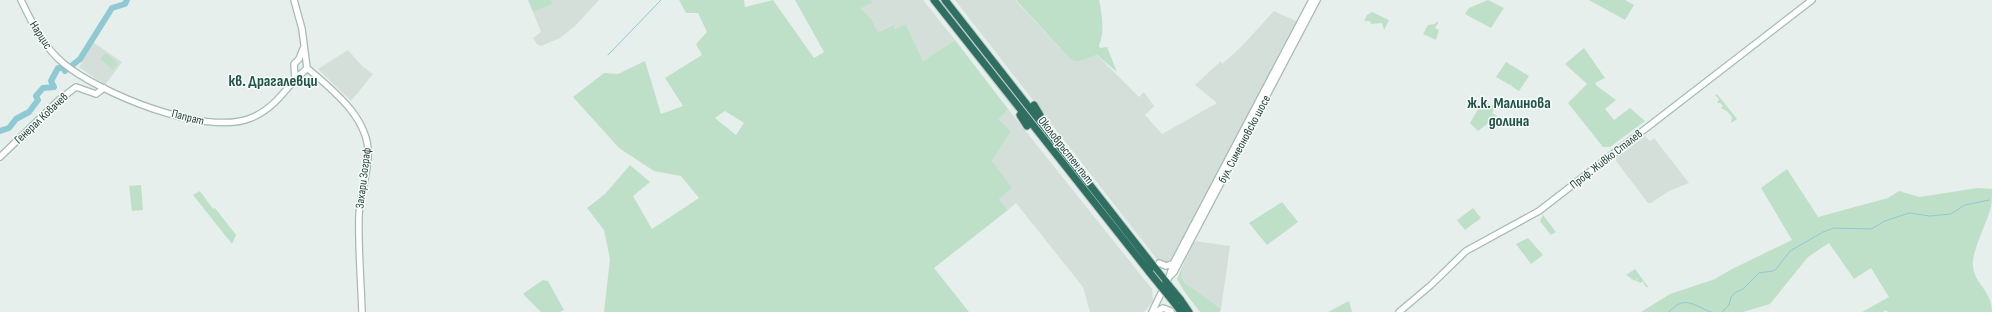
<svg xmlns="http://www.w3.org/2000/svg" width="1992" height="312" font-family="'Sofia Sans Condensed',sans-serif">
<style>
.built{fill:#d4dfda}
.green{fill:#bfe0c8;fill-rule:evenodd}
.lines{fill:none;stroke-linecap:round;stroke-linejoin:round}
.stream{stroke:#8ec9d4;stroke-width:1}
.river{stroke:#8ec9d4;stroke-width:6}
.secondary-casing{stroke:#a4bbb3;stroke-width:8}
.highway-casing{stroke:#c2cac8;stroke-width:9}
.secondary{stroke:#fff;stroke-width:5.5}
.highway{stroke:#2f6f62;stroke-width:7}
.highway-bridge-casing{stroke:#c2cac8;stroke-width:9;stroke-linecap:butt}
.highway-bridge{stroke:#2f6f62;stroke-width:7}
.labels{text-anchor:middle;stroke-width:3;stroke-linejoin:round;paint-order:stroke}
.street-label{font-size:12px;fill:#24423a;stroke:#f7fbf9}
.district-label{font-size:16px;font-weight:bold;fill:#1f5548;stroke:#f7fbf9}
</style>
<rect width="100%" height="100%" fill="#e6efeb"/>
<path class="built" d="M551,0h48l-24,26 -15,12 -19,8 -4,-2 -4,-6 8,-6 -8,-20 20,-8z
M871,0h52l32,40 -32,21 -17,-37 -11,5 -3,-4 -14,7 -6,-12 -11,-12 11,-5z
M955,0h60l56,60 6,2 20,-7 42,42 5,-5 10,14 -9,9 17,19 55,-31 -22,-18 26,-24 1,3 18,-16 34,-37 24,11 -74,140 -55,101h-5l-5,-1z
M93,42l29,20 -17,23 -26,-18 3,-4 -3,-2z
M348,50l14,16 11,8 -22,27 -33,-32z
M1008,109l144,180 1,12 -9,11h-54l-7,-25 -67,-84 -8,7 -9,-11 -7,-38 19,-30 -12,-12z
M1645,136l5,5 4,-3 35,45 -20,8 -18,12h-3l-32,-42v-4z
M1194,241l36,5 -9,63 -33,-22 -7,-11 3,-13z"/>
<path class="green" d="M528,0h23l2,4 -20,8z
M679,0h65l1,7 28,-7 41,58 10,-6 -29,-52h76l2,3 -12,5 11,12 6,12 15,-7 2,4 11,-5 17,37 32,-21 53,69 -9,10 12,12 -19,30 20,27 -13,11 9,11 -74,58 35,44h-365l6,-53 -6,-29 -17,-22 18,-14 25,-29 20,17 -17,14 19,33 47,-31 -18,-22 -27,-5 -35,-23 -46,-51 31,-24 14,1 27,-13 16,53 22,-8 -18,-28 37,-23 -6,-11 11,-12 -9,-19h-12zM725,111l19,12 -8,12 -21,-17z
M929,0h2l76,97 10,16z
M939,0h2l211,269 -1,1z
M1016,0h83c3,13 6,33 0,45l1,3 7,-1 10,25 -20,-17 -20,7 -6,-2z
M1488,0l16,8 -13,20 -26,-14 4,-6z
M1589,0h36l9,5 -9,15z
M1372,12l17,8 -5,10 -2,-7 -11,1 -1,-3h-6l3,-6z
M1437,21l1,2 -3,5 4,2 -3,10 -13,-6 5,-9 7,-1z
M1584,48l21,30 -10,5 2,3 19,14 -11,9 9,11 16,-12 15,13 -35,26h-7l-35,-44 19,-19 -22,-20z
M106,53l12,10 -5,7 -13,-11z
M1506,62l23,14 -10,15 -8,-5 1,-2 -2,1 -14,-8z
M1717,94l20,25 -6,4 1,-6 -5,-6 -6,-3 2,-2 -3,-3h-3l2,-4 -4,-4z
M1483,101l12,6 -3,6 5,3 -19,15 -8,-8z
M1787,169l31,48 70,-19 11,-7 20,6 59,-9 14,1c0,6 0,13 -1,18 -4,16 -20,45 -18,60 2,17 19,24 19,45h-104l-2,-2 -3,2h-21l27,-15 -18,-29 -17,11 -25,-36 -21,14 -38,47 -27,8h-102l29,-18 45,-15 17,-10 60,-29 -31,-52z
M141,185l2,25 -11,1 -3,-25z
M200,191l13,18 2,-1 21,27 -4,9 -39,-49z
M1282,202l16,20 -31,23 -18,-22z
M1473,208l8,10 -16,12 -8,-10z
M1543,215l13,17 -5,3 -11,-14z
M1528,238l15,17 -12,9 -15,-20z
M1184,263l-3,13 4,7 36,26 -1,3h-20l-16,-21 -7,-12z
M1635,269l14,19 -4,-2 -2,-5 -2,2 -5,-2 2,-3 -3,3 -9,-6z
M543,280l5,1 16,29 -4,2h-19l-17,-17v-2z
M1349,301l3,11h-24z"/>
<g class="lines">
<path class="stream" d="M608,55l53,-55
M1669,312c16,-18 25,-6 42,0
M1722,312l7,-7 2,-8 5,-5 7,-3 16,-16 14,-2 4,-3 13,-17 33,-19 11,-4 37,1 14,-8 24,-8 21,3 21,-2 14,-9 24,-5"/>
<path class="river" d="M0,131l9,-3 7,-9 13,-7 9,-12 -2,-4 7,-8 11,-1 -3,-6 7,-13h5l2,3 15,-12 32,-51 13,-4 2,-4"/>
<g class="secondary-casing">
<path id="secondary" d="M21,0c11,23 22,46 42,63 36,30 142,74 188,55 20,-8 32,-24 45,-40 3,-3 8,-6 11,-10
M294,0l8,29 5,39
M307,68c26,22 64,52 61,89 -1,20 -8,39 -9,58 -1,32 2,65 3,97
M295,79l-1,-15 5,-5 4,-10
M0,157l59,-57 17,-13 20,7 8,-6
M1159,263l7,3 8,-3
M1169,277l5,-5 143,-272
M1152,312l17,-35 5,-15 138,-262
M1156,312l7,-4 8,3
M1399,312l32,-27 35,-34 73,-40 273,-211"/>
</g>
<g class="highway-casing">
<path id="highway" d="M934,0l216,273
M945,0l221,282
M1034,105l6,10
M1020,115l7,11
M1180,299l9,13
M1176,305l5,7"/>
</g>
<use href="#secondary" class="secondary"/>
<use href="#highway" class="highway"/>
<g class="highway-bridge-casing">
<path id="highway-bridge" d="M1150,273l26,32
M1166,282l14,17"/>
</g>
<use href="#highway-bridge" class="highway-bridge"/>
</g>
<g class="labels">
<g class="street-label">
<text transform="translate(41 35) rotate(57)" y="4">Нарцис</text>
<text transform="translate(188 117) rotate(14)" y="4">Папрат</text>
<text transform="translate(41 118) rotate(-43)" y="4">Генерал Ковачев</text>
<text transform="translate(1244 139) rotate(-62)" y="4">бул. Симеоновско шосе</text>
<text transform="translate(1066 150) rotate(52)" y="4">Околовръстен път</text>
<text transform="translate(1606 159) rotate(-38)" y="4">Проф. Живко Сталев</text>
<text transform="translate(363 178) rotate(-83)" y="4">Захари Зограф</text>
</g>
<g class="district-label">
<text x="273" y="86">кв. Драгалевци</text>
<text x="1509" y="108">ж.к. Малинова<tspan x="1509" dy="18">долина</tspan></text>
</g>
</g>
</svg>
